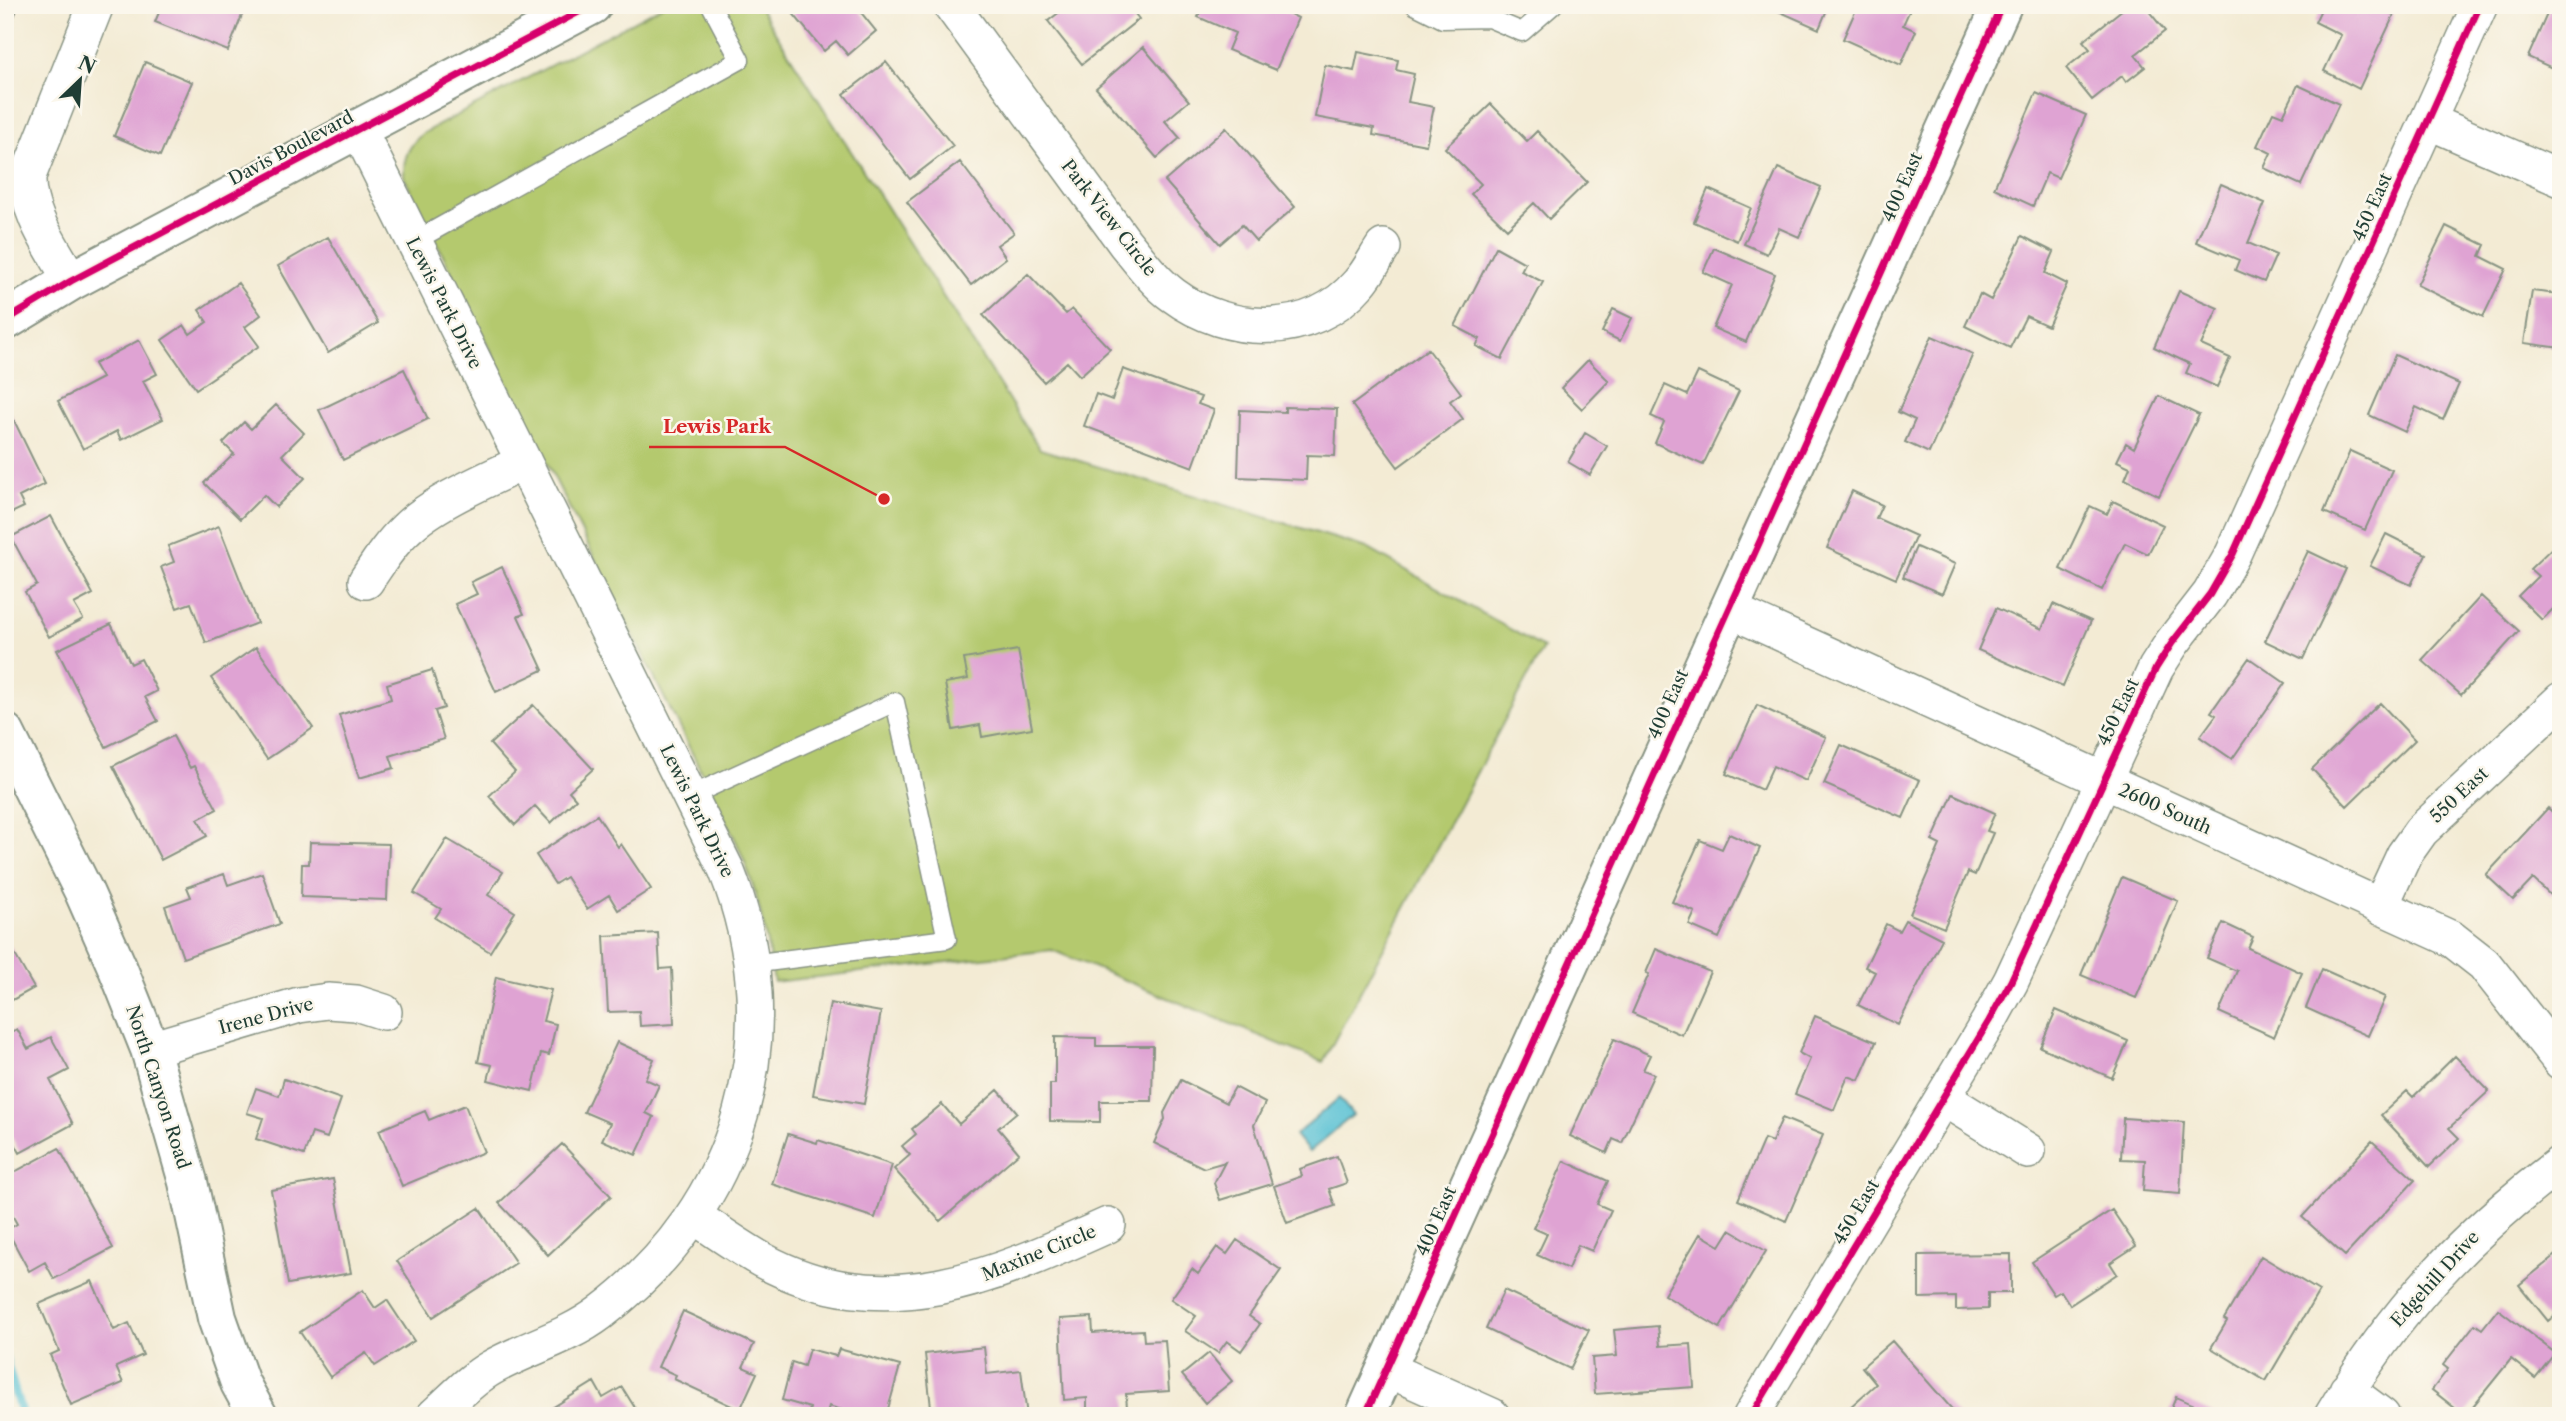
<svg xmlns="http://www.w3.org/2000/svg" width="2566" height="1421" font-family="'Libre Caslon Text',serif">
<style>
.green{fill:#b4c96e;stroke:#6a8351;stroke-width:2}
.water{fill:#58c1d4;stroke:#3c7f84;stroke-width:2}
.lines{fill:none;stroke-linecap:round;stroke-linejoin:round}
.stream{stroke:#58c1d4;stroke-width:9}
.building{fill:#dfa3d3}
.lane-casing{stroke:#899484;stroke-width:21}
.street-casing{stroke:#899484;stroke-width:38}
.secondary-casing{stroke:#899484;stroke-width:42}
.lane{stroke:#fff;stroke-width:18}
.street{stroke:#fff;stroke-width:35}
.secondary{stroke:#fff;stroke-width:38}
.cycleway-casing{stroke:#fbf7ec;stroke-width:11}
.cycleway{stroke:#d6006c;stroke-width:7}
.labels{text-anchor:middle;stroke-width:5;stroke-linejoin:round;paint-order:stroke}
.street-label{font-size:18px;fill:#1f3d34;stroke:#fbf7ec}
.leader{fill:none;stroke:#d62828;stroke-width:2.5}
.callout-dot{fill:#d62828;stroke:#fbf7ec;stroke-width:2.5}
.callout-label{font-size:19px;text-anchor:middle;font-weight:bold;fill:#d62828;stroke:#fbf7ec;stroke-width:5;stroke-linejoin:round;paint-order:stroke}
</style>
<rect width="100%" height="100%" fill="#fbf7ec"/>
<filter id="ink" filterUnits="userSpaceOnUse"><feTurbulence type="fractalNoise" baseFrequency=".0143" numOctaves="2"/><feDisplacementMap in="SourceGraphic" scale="14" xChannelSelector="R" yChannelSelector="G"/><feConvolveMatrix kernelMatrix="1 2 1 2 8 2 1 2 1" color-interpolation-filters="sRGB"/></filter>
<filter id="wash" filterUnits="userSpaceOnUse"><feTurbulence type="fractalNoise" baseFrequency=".00686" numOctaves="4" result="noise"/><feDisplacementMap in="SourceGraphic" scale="28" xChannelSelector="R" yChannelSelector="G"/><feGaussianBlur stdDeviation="1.57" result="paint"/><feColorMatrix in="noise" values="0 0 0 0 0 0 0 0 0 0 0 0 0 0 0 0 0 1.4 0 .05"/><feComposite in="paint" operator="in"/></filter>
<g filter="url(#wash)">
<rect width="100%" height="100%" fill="#f3ebd4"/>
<path class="green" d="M664,5h94l282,444 327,99 176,100 -220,414 -271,-112 -278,32c-9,-53 -16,-91 -38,-141l-332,-664c-1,-18 4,-31 18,-43z"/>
<path class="water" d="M1339,1098l14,17 -44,37 -14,-17z"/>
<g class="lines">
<path class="stream" d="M5,1358l17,58"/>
</g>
<g id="blocks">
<path class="building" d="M5,5h14l-14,33z
M162,5h84l-18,46 -73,-29z
M786,5h69l21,26 -28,24 -12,-14 -12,10z
M1069,5h59l11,14 -57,45 -34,-43z
M1181,5h92l25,13 -22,52 -48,-20 7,-17 -37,-16 2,-4z
M1778,5h51l-10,24 -43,-19z
M1858,5h54l-9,20 13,6 -15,34 -58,-26z
M2128,5h16l21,26 -30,24 10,12 -19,15 -4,-6 -30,24 -26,-32 24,-19 -7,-8z
M2323,5h51l20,10 -35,74 -35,-18 17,-36 -26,-13z
M2551,5h10v67l-33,-15z
M1143,47l46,54 -24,20 15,17 -23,20 -61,-70z
M1358,52l40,8 -2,10 18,4 -6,28 26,5 -8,38 -53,-10 1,-7 -59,-11 10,-52 29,6z
M145,62l47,20 -32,74 -46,-20z
M886,62l67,84 -43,33 -66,-85z
M2298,85l41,19 -38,81 -37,-17 7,-15 -14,-7 16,-34 10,4z
M2036,93l50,22 -28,63 -11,-5 -14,33 -39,-18z
M1491,104l36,37 10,-10 50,51 -38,37 -15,-16 -27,26 -36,-35 10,-10 -36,-36z
M1226,128l69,79 -39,34 -14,-16 -22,19 -55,-63z
M960,162l54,71 -17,12 9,13 -35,27 -64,-83z
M1778,168l43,19 -22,50 -20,-9 -12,26 -23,-10z
M2221,184l44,19 -17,40 28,12 -12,27 -29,-12 4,-10 -43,-18z
M1708,189l43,19 -14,33 -43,-19z
M2446,226l39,19 -5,11 26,13 -23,48 -66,-32z
M2022,236l32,16 -9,21 22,11 -19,42 -22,-10 -16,32 -45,-22 15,-32 11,6z
M328,237l50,86 -50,30 -50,-87z
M1496,247l29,16 -4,8 22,11 -41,77 -26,-13 4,-7 -25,-13z
M1714,248l61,26 -29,68 -33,-14 19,-43 -29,-13z
M2559,273l2,75 -37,-5 8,-52 24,3z
M1028,274l38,40 6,-5 38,40 -30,27 -13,-14 -23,20 -61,-67z
M238,283l23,32 -16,12 14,19 -63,43 -34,-49 22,-15 6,9 17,-12 -8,-12z
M2179,291l39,17 -17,37 29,13 -13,29 -31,-14 4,-9 -36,-17z
M1613,309l19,9 -12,23 -18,-9z
M1932,336l41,18 -44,99 -24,-11 10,-22 -17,-8z
M139,340l18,34 -14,7 20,38 -42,21 -4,-9 -34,18 -25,-48 44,-23 -8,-14z
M1428,349l33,44 -11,8 13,18 -65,48 -46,-62z
M2395,355l64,29 -16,36 -27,-13 -11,25 -36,-17z
M1588,360l21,21 -27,28 -21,-21z
M404,369l24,50 -85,41 -24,-50z
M1123,369l78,28 -3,7 16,6 -21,57 -109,-41 12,-32 16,6z
M1698,372l41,19 -36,74 -48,-22 9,-21 -13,-6 14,-31 22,10z
M2159,396l40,19 -40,81 -34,-17 5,-12 -13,-6 9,-18 8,5z
M5,402l40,82 -26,13 5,10 -19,9z
M276,405l28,28 -22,22 23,23 -29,29 -12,-12 -24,24 -36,-36 30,-29 -11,-11 21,-21 7,7z
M1285,407l52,2 -2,47 -28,-1 -1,25 -68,-3 2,-67 45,2z
M1585,433l22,13 -17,29 -22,-13z
M2350,451l42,19 -27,60 -41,-18z
M1852,491l30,14 -6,13 40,18 -20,43 -69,-31z
M2113,501l50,24 -15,29 -23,-11 -23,47 -42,-21 30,-63 17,8z
M51,516l42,78 -19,10 9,15 -34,18 -24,-45 12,-7 -26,-48z
M219,526l38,97 -51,20 -15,-40 -14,5 -16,-41 13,-5 -6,-16z
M2386,534l40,20 -15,31 -41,-19z
M2561,539v62l-19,19 -24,-24 20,-20 -8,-7z
M1916,547l39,17 -13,30 -39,-17z
M2308,551l38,18 -43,90 -38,-18z
M502,567l22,47 -6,2 25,54 -47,22 -41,-88 22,-10 -6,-12z
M2481,596l38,35 -58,64 -39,-35z
M2053,604l38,17 -28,66 -85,-37 18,-42 46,21z
M111,624l20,40 10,-5 16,32 -12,6 13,24 -52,26 -49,-97z
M256,647l57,81 -46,31 -56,-81z
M1018,650l14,78 -50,9 -2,-12 -27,5 -8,-47 23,-4 -4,-20z
M2249,658l36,25 -53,76 -32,-22 16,-22 -5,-3z
M432,670l12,38 -9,3 9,28 -54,17 4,12 -35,10 -20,-63 52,-16 -4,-15z
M2380,703l35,37 -68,66 -35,-37z
M533,705l60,64 -24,22 7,8 -25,24 -16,-17 -20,19 -26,-29 26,-24 -25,-28z
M1757,705l69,32 -20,44 -33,-15 -11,24 -36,-16z
M173,736l17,32 4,-2 23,43 -19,10 9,17 -46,24 -48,-94z
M1841,745l79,35 -17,38 -79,-34z
M1953,794l42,19 -8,18 6,2 -18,42 -7,-3 -24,56 -34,-14 30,-69 -8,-4z
M2548,808l13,12v64l-11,11 -17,-16 -20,21 -27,-25z
M597,815l21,32 3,-3 30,45 -33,21 -9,-15 -22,14 -21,-32 -11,7 -19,-29z
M1729,834l31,14 -41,90 -30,-13 6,-13 -23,-10 28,-62 22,9z
M447,839l56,33 -15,23 27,17 -25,40 -55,-34 6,-9 -27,-16z
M310,842l79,2 -2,56 -86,-3 1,-33h7z
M262,873l18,51 -97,34 -18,-52 26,-9 -4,-10 37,-13 4,11z
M2122,877l56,24 -42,97 -55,-23z
M1905,920l37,19 -44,86 -40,-20 17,-33 -10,-5 21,-43 13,7z
M2223,923l30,14 -5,11 54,25 -28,64 -55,-25 18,-41 -30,-13z
M658,933l2,36 12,-1 2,56 -34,2 -1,-15 -31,1 -4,-76z
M5,937l29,51 -29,16z
M1656,949l54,23 -28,63 -50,-22 17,-39 -3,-1z
M2322,969l63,28 -17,39 -62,-28z
M496,977l55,13 -8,31 13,3 -7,31 -8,-2 -9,38 -44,-11 4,-15 -14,-3z
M830,1003l51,9 -17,92 -51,-9z
M2056,1010l72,31 -16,37 -72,-31z
M1815,1016l61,26 -17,38 -11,-4 -14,34 -39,-16 15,-35 -11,-6z
M17,1029l11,20 23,-12 18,33 -19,10 23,44 -53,29 -15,-28v-90z
M1055,1037l41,1v8h57l-1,55h-52v21l-50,-1v-37h5z
M1614,1039l36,16 -7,15 11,4 -32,69 -9,-4 -6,14 -37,-17z
M617,1042l37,17 -9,20 14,6 -13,28 8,4 -18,38 -34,-15 8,-17 -26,-11z
M2455,1056l34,35 -40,37 10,10 -30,29 -48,-52 26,-24 6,6z
M284,1079l57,20 -14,39 -15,-5 -8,22 -48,-16 7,-21 -16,-5 9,-25 23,8z
M1181,1080l45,23 9,-16 30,16 -11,22 18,59 -52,16 -6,-17 11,-21 -21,6 -50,-25 11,-24 -1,-6z
M998,1090l19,22 -19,16 21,25 -79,68 -46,-52 16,-14 -8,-9 14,-12 -4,-5 30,-25 17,20z
M465,1105l19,47 -82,34 -23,-56 46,-19 4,9z
M1782,1118l41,17 -37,86 -48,-21 26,-61 8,3z
M2123,1118l61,4 -4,72 -37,-3 2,-31 -24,-1z
M788,1134l29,9 1,-3 74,25 -17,53 -103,-34z
M2372,1141l43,39 -70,76 -43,-39z
M562,1144l49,52 -63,59 -49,-52z
M59,1148l54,100 -59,31 -9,-17 -16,9 -22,-41 10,-6 -12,-22v-25z
M1337,1156l10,27 -18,6 6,17 -48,17 -13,-37 28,-10 -2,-7z
M1564,1161l44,20 -11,23 14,6 -19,41 -14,-6 -10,24 -31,-14 10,-21 -14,-6z
M333,1179l18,94 -63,11 -17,-94z
M479,1208l37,55 -83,54 -36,-56z
M2112,1210l24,36 -26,17 7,11 -47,31 -9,-14 -7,4 -22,-33z
M1730,1230l36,21 -46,77 -56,-33 36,-61 20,12z
M1237,1240l44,30 -32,46 11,8 -19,27 -14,-10 -9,12 -33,-22 11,-15 -25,-17 21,-30 6,5 19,-27 10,7z
M2561,1251v59l-13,11 -29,-36z
M2011,1254v39h-23v16l-32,1v-13l-37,1v-43z
M2261,1256l58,35 -53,90 -55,-33 16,-27 -3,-2z
M92,1281l22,49 15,-7 14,32 -27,12 7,16 -52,22 -21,-50 9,-4 -20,-47z
M363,1290l12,18 12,-8 27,41 -39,25 -9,-13 -36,24 -30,-45z
M1504,1290l85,40 -19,39 -84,-40z
M2498,1309l57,44 -20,25 -24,-19 -46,57 -33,-26 16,-21 -5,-4 32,-41 7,5z
M683,1311l71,33 -11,23 14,6 -17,37 -66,-31 2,-4 -18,-8z
M1092,1317l1,16 50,-3 1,11 21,-1 4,51 -43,3 1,14 -40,2v-12l-23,2 -4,-81z
M1658,1326l2,20 31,-2 3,43 -99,7 -3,-36 25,-2 -3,-26z
M1892,1341l66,75h-118l36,-32 -14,-17z
M984,1347l3,27 34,-4 6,46h-95l-7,-62z
M809,1349l27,7 3,-7 61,17 -14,50h-24l-33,-10 -3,10h-18l2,-8 -28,-8 10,-38 12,4z
M1209,1353l23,28 -27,22 -23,-28z
M594,1382l9,16 19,-11 18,29h-101z
M2176,1397l43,19h-51z"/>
</g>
</g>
<g filter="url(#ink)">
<use href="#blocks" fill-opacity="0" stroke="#899484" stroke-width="2"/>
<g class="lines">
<g class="lane-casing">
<path id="lane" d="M1415,5l28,14 46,-1 33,14 31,-27
M413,242l327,-182 -29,-55
M690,796l205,-94 52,237 -196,25"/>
</g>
<g class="street-casing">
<path id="street" d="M951,5l174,238c15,18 29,38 48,52 55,41 138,44 186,-12 9,-10 16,-24 24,-36
M2428,121l133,58
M359,130l367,739c66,165 15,338 -126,444 -33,25 -74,35 -109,55 -21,12 -39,32 -57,48
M71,281c-17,-32 -45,-67 -43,-105l68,-171
M366,581c12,-18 24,-37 40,-52 27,-27 83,-50 118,-67
M1728,609l724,330 32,25 77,98
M2380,907l24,-52 17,-24 140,-131
M150,1049l149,-44 29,-4 28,2 28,9
M1943,1098l85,53
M695,1217c22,14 44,30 67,43 122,66 231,17 346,-35
M1387,1369l105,47
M2347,1390l35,26
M1751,1416l238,-395 22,-40 145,-313 16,-25 38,-49 23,-40 247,-549
M2332,1416c62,-105 132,-180 229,-253"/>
</g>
<g class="secondary-casing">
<path id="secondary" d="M5,321l66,-40 521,-276
M5,733l79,159 34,77 32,80 38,133 29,136 23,65 18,33
M1365,1416l637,-1411"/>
</g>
<use href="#lane" class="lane"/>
<use href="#street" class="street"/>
<use href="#secondary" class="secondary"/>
<g class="cycleway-casing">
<path id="cycleway" d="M5,321l66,-40 521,-276
M1365,1416l637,-1411
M1751,1416l238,-395 22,-40 145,-313 16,-25 38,-49 23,-40 247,-549"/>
</g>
<use href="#cycleway" class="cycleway"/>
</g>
</g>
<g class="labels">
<g class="street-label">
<text transform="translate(291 148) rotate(-28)" y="6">Davis Boulevard</text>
<text transform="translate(1902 187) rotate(-66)" y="6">400 East</text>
<text transform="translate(2372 207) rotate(-66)" y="6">450 East</text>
<text transform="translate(1109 218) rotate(52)" y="6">Park View Circle</text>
<text transform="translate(444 303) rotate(63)" y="6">Lewis Park Drive</text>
<text transform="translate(1668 704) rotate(-66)" y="6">400 East</text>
<text transform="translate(2118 712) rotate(-64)" y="6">450 East</text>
<text transform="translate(2459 795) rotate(-43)" y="6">550 East</text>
<text transform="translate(2165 809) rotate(24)" y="6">2600 South</text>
<text transform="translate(697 811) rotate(64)" y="6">Lewis Park Drive</text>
<text transform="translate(266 1016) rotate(-15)" y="6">Irene Drive</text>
<text transform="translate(158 1087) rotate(72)" y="6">North Canyon Road</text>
<text transform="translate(1856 1212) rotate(-59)" y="6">450 East</text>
<text transform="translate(1436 1221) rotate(-66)" y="6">400 East</text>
<text transform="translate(1039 1253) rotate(-22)" y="6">Maxine Circle</text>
<text transform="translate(2435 1279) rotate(-48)" y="6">Edgehill Drive</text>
</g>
</g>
<path class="leader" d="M884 499L785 447H649"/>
<circle class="callout-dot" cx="884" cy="499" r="7"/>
<g class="callout-label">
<text x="717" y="433">Lewis Park</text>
</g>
<rect width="2566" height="1421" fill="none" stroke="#fbf7ec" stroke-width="28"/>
<g transform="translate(80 80) rotate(25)" stroke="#fbf7ec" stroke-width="5" paint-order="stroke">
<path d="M0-5L12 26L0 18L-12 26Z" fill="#1f3d34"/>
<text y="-10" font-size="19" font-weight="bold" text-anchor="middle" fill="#1f3d34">N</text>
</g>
</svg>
